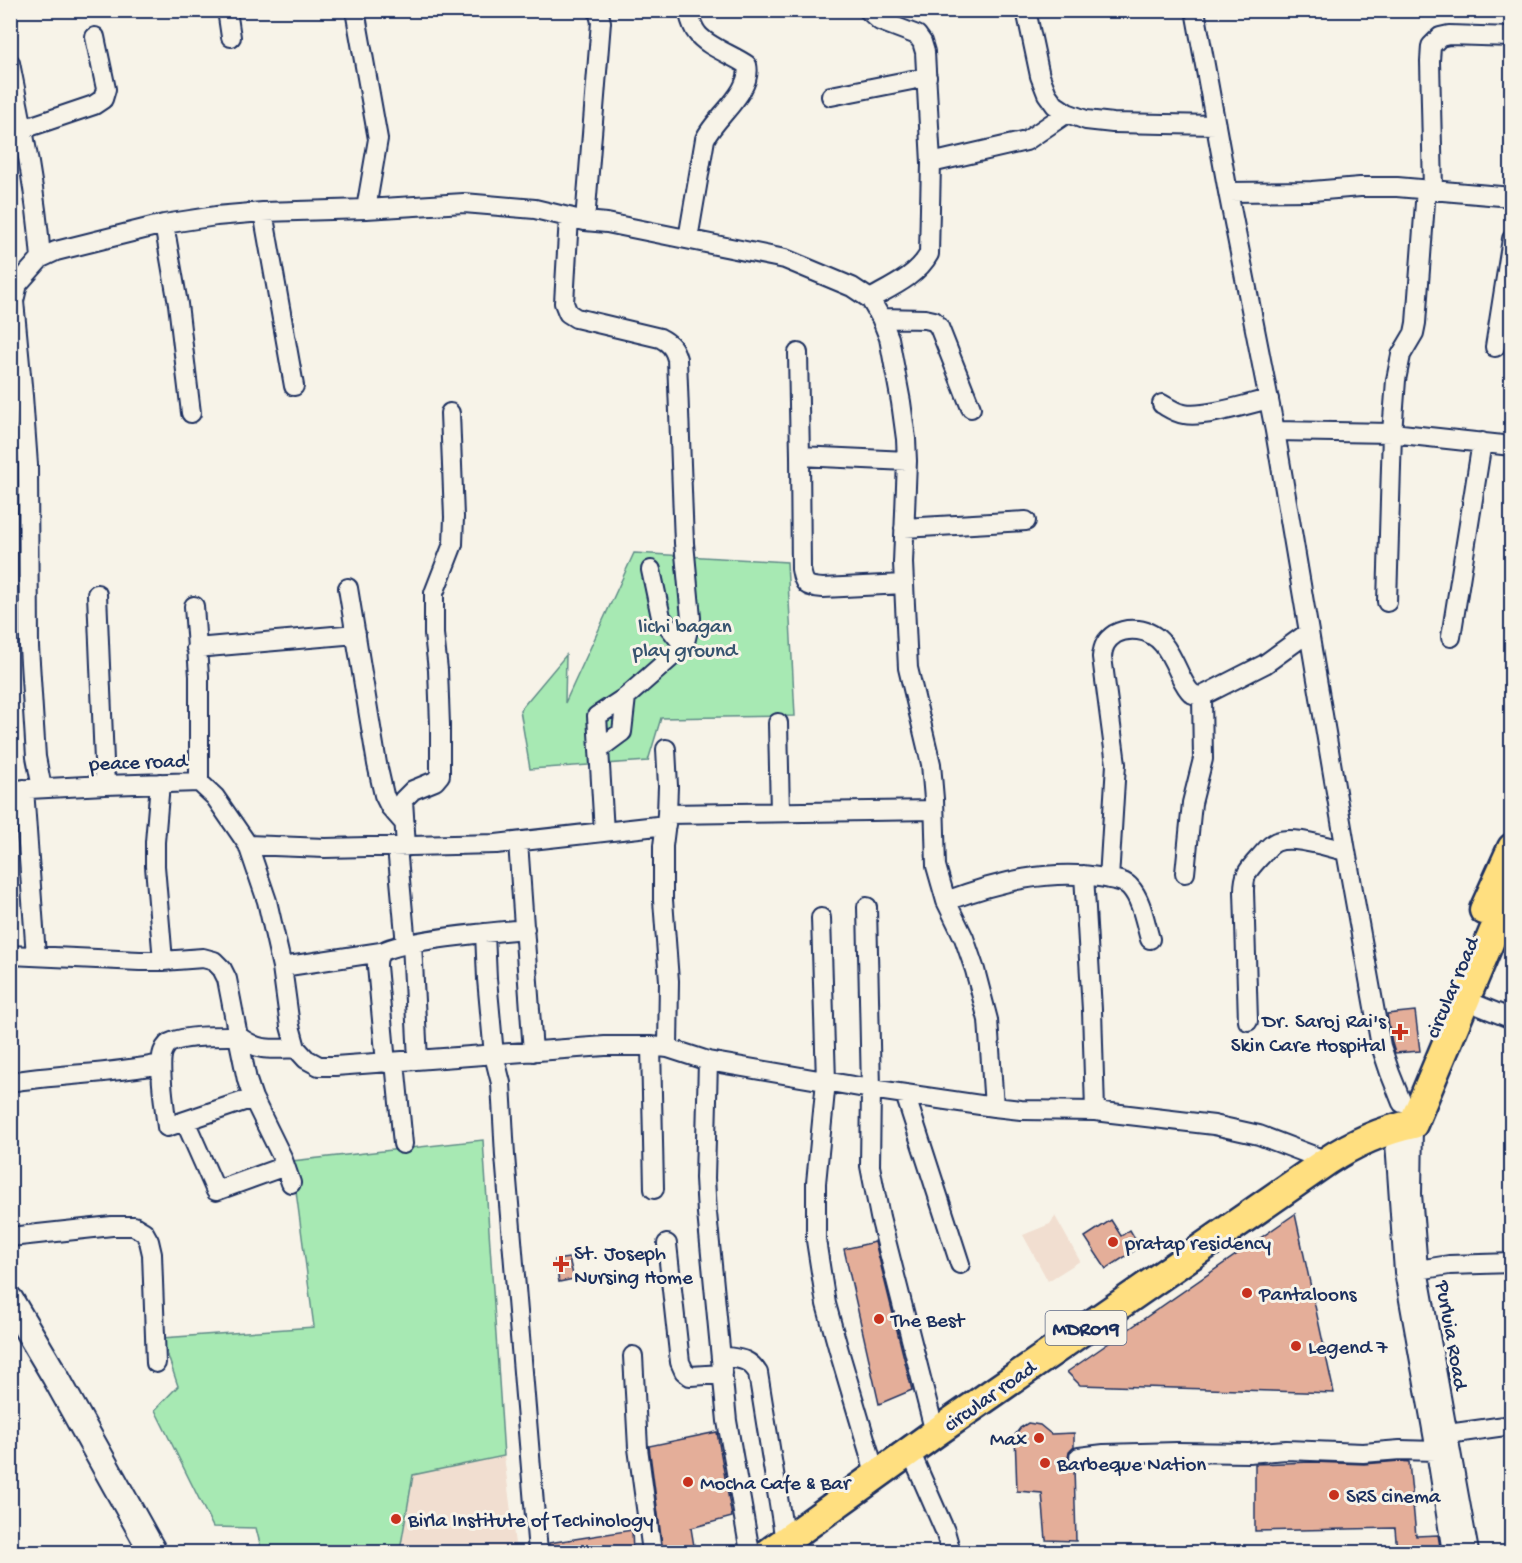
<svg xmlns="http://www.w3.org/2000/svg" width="1522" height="1563" font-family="'Gochi Hand',sans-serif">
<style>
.built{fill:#f1ded0}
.green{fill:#a7e9b3;stroke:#618c88;stroke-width:1.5}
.building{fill:#e4ae99;stroke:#1b2f5e;stroke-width:1.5}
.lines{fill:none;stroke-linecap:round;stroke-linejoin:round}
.minor-casing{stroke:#1b2f5e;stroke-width:22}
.secondary-casing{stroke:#1b2f5e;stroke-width:30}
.primary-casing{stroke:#1b2f5e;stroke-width:33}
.minor{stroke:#f7f3e8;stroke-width:18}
.secondary{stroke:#f7f3e8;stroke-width:26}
.primary{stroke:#ffdf80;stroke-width:28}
.poi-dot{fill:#c8321e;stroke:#f7f3e8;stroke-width:2}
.labels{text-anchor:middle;stroke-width:6;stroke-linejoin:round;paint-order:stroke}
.shield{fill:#f7f3e8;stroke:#5d6a87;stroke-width:1.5}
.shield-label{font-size:20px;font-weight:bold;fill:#1b2f5e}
.park-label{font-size:21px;fill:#37546f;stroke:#f7f3e8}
.street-label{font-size:21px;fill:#1b2f5e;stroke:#f7f3e8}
.poi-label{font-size:21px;fill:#1b2f5e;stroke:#f7f3e8;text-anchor:start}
</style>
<rect width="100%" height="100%" fill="#f7f3e8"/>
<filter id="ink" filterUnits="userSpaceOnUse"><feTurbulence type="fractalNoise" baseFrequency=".0167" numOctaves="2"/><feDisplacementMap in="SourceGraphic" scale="12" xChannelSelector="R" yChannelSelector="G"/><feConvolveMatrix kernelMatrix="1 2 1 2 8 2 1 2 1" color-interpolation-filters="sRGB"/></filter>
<g filter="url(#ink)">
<path class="built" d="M1055,1216l25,45 -32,20 -25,-46 27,-11z
M504,1456l12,96h-228l-10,-49z"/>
<path class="green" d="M634,553l153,9 8,154 -134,2 -13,43 -118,8 -10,-59 46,-55 -1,48z
M483,1140l21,316 -91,19 -12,70 -7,7h-132l-6,-24 -43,-1 -58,-117 23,-24 -16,-48 152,-11 -22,-166z"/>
<path class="building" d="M1415,1011l5,40 -25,2 -3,-10 -5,-29z
M1295,1214l39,179 -254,-8 -13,-13z
M1111,1220l10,16 9,-6 10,17 -34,22 -21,-32z
M875,1242l37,148 -33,14 -35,-155z
M569,1258l5,21 -15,3 -4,-22z
M1028,1423l12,2 11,9 23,-1v14l-5,5 -1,6 2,5 4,4 2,74 -30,-1 -4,-47 -25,-2 -2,-56 5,-7z
M717,1432l15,85 -41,11 4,24h-32l-14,-106z
M1400,1461l9,1 7,74 22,-1 3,17h-44l-2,-24 -140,3v-67l57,-2 52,2z
M632,1530l1,22h-84v-9z"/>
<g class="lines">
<g class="minor-casing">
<path id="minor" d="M227,10l4,27
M355,10l23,129 -12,70
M688,10c2,8 4,17 9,23 9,13 36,22 50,32 6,26 -32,52 -42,74l-17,100
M868,10l12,11 37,14 5,7 3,10 6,111 -2,91c-12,22 -38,33 -59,45
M1026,10l14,66 7,18 8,11 12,8 19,7 27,3 103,2
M1195,10l33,182 47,239 117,2 120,13
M10,63c13,65 26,129 31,195
M831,96l96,-19
M23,129l71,-24 9,-6 3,-10 -11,-52
M931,163l95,-22 41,-28
M1433,190l-3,-129 1,-15 9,-9 9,-2 63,2
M1228,192l84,-1 48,-4h37l115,10
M263,212l31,174
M569,217l-5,86 4,10 8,5 84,20c10,5 14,10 17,21l7,184 7,75 -7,28 -58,51 -4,35 -23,17 5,83
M585,221l16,-199 -3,-12
M164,224l14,80 13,109
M881,318l44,1 9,2 5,6 32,81
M1495,347l17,-108
M798,353l2,103 1,113c3,16 5,18 22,19l81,-4
M1162,404c7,4 14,9 22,10 21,4 63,-10 85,-15
M1275,431l71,420 35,195 9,27 12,30
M800,456l107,5
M904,528l122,-7
M651,570l10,47 23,29
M348,588l29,176 7,31 6,12 15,17
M97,594l8,191
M1387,602l5,-169 4,-53 5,-25 13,-22 2,-10 10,-134
M1451,637l31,-195
M196,648l160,-14
M778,723l2,89
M599,749l-2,-33 29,-19
M666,749l2,37 -1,28 -4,32v54l6,81 -1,67
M199,782l16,15 33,48 19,56 15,66 8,59 6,22 10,11 13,7h16l270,-20h46l17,2 40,13 163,28 123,18 27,3 74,1 119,14 45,10 68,26
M160,783l-5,59v24l8,95
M42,788l-6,-31 -7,-110 -1,-182 -5,-69 -9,-95 4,-17 23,-26 15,-7 108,-27 52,-8 47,-4 103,-3 98,-6 71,6 50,12 22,2 178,36 67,28 18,12 11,19 8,20 12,64 5,37 1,22 -4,102 5,105 23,96 3,35 2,67 10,35 18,37 11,32 13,50 6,87
M24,789l12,167
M10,790l95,-5 94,-3v-106l-5,-70
M667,814l267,-4
M518,842l15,210
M248,845l77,3 171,-4 170,-19
M397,847l9,98
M406,847l-3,-47 10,-10 22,-9 5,-6v-50l-2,-55 -4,-36v-41l19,-49 1,-27 -4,-104
M1185,873l7,-70 11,-44 -1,-63
M1084,875l8,135 3,101
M1109,879l7,-115 -14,-107c1,-11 4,-17 13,-23 7,-4 15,-5 23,-4 26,3 34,29 44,49 3,5 6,12 11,15 2,1 8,2 9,2l63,-32 44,-32
M946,901c51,-19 105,-33 159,-23 9,2 19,2 25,9 12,13 15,36 20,52
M867,907l4,182 -1,77 10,51 55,216
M821,918l5,163 -10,102v57l10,64 13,47 30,101 6,23
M485,933l2,46 7,76 7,28 4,73 33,396
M412,943l6,117
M10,955l130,6h23l40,-3 11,3 8,8 5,10 11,57c21,16 32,13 58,12
M282,967l99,-15
M1465,1000l47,19
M1248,1021l-4,-130c0,-17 4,-21 15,-33 5,-5 10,-13 17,-16 17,-7 51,5 70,9
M651,1046l3,143
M708,1061l-3,117 2,35 20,208 23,131
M395,1062l8,82
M386,1063l-9,-97c0,-5 0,-9 4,-13 10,-12 122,-22 144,-24
M10,1082c51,-8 102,-8 151,-18
M905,1094l55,170
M253,1098l-86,29c-2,-17 -9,-61 -4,-75 2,-5 5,-9 9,-10 16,-7 48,-6 66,-6l9,44 6,18 29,59 9,26
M185,1121l31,70 69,-25
M1413,1124l-1,70 6,75 51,283
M1394,1128l10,144 32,179 16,101
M10,1237l102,-11h22l10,6 5,9 3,13 4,109
M667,1244l13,118 4,9 6,5 33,-2
M1406,1272l43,-7 63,-2
M633,1356l5,92 14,104
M721,1356c17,3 27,1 37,17l27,168
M1448,1434l64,-9
M910,1451l35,80 6,21
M1079,1457l25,-3 73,-2 72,1 37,-3 77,3 37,-3 36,1"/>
</g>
<g class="secondary-casing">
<path id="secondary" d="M10,1300l45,76 98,176"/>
</g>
<g class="primary-casing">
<path id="primary" d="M1484,910l28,-62
M770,1552l165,-119 392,-272c27,-18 54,-30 86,-37l80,-191 19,-41"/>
</g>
<use href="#minor" class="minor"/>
<use href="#secondary" class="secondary"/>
<use href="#primary" class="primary"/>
</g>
</g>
<g class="poi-dot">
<path d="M1397 1023h6v6h6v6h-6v6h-6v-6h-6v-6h6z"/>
<circle cx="1113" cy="1242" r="6"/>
<path d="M558 1255h6v6h6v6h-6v6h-6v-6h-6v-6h6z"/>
<circle cx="1247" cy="1293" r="6"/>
<circle cx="879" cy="1319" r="6"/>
<circle cx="1296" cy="1346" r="6"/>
<circle cx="1039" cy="1438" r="6"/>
<circle cx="1045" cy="1463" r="6"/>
<circle cx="688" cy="1482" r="6"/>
<circle cx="1334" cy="1495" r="6"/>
<circle cx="396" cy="1519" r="6"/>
</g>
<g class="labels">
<rect class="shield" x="1045.5" y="1311" width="81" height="34" rx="4.5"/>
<g class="shield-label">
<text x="1086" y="1335">MDR019</text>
</g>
<g class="park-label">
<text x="685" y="632">lichi bagan<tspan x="685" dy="24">play ground</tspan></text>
</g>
<g class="street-label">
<text transform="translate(138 761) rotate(-2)" y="7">peace road</text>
<text transform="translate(1451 987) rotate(-67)" y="7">circular road</text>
<text transform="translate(1453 1335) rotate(80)" y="7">Purluia Road</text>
<text transform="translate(989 1395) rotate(-35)" y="7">circular road</text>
</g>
<g class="poi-label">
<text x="1386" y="1027" text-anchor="end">Dr. Saroj Rai's<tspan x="1386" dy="24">Skin Care Hospital</tspan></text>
<text x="1125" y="1249">pratap residency</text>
<text x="574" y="1259">St. Joseph<tspan x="574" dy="24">Nursing Home</tspan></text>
<text x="1259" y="1300">Pantaloons</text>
<text x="891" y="1326">The Best</text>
<text x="1308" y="1353">Legend 7</text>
<text x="1027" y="1445" text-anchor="end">Max</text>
<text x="1057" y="1470">Barbeque Nation</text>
<text x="700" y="1489">Mocha Cafe &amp; Bar</text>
<text x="1346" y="1502">SRS cinema</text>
<text x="408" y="1526">Birla Institute of Techinology</text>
</g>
</g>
<rect width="1522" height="1563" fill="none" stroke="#f7f3e8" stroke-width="36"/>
<rect x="18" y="18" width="1486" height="1527" fill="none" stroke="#1b2f5e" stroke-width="2" filter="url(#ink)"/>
</svg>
